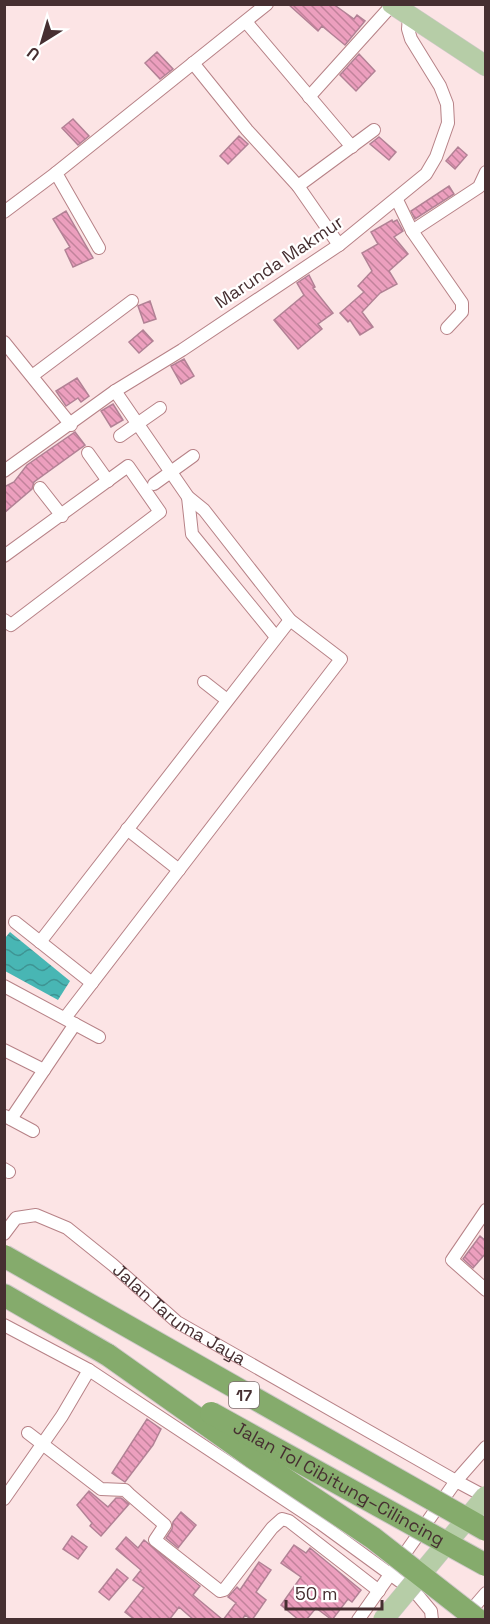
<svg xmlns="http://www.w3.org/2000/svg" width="490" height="1624" font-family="'Space Grotesk',sans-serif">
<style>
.water{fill:url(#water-waves)}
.building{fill:url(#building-back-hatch);stroke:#b28195;stroke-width:1.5}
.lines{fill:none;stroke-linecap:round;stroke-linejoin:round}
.minor-casing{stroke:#b78287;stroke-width:14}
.primary-casing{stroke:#cfc9c9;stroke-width:21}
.motorway-casing{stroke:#cfc9c9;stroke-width:24}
.minor{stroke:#fff;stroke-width:12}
.primary{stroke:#b6cda7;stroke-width:20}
.motorway{stroke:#85ab6c;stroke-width:22}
.primary-bridge-casing{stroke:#cfc9c9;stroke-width:21;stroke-linecap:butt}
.motorway-bridge-casing{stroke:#cfc9c9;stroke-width:24;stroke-linecap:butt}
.primary-bridge{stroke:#b6cda7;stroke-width:20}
.motorway-bridge{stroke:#85ab6c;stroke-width:22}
.labels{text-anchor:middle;stroke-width:4.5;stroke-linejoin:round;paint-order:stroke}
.shield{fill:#fff;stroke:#7e6d6f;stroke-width:1.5}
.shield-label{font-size:16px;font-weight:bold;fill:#462f31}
.street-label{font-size:18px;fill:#462f31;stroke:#fff}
</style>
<defs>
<pattern id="water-waves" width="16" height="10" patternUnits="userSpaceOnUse" patternTransform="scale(1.5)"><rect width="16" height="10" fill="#48b6b4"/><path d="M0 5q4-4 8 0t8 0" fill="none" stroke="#3e9493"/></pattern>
<pattern id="building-back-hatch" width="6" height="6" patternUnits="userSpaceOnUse" patternTransform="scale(1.5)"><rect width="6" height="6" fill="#ec9fbe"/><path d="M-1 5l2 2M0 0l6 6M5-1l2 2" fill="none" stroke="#c1829b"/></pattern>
</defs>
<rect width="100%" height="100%" fill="#fce4e5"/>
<path class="water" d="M10,932l60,49 -12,19 -53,-29v-33z"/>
<path class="building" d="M288,4h45l21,15 3,-4 8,6 -20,24 -23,-19 -4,5z
M157,52l16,17 -13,10 -15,-16z
M359,54l16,17 -19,20 -16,-16z
M73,119l16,17 -11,9 -16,-17z
M239,136l9,8 -20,20 -8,-8z
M379,137l17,15 -7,8 -19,-16z
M458,147l9,8 -12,14 -9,-8z
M449,186l5,8 -39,25 -4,-8z
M66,211l27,47 -20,9 -8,-17 5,-3 -17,-28z
M392,220l1,2 4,-2 6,11 -9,6 14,17 -19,17 8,13 -17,9 -18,19 11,15 -13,8 -10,-15 -2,2 -8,-9 24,-21 -6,-6 14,-15 -10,-18 16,-9 -7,-12z
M309,275l6,12 -2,1 20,25 -15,11 4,5 -24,20 -24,-29 30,-25 -7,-12z
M150,301l6,18 -12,4 -6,-17z
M143,330l10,11 -14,12 -10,-11z
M184,359l10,17 -13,8 -10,-18z
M77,378l12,18 -8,6 -3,-4 -12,8 -10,-15z
M113,404l10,16 -12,7 -10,-16z
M75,432l10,13 -51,37 -2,7 -28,24v-26l10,-5 13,-17z
M480,1236l6,5v12l-13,15 -10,-9z
M147,1419l14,10 -8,16 -28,37 -13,-9z
M89,1491l19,16 8,-9h5l8,6 -28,32 -11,-10 2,-3 -15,-18z
M181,1512l15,13 -18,23 -12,-10 6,-9 1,-7z
M72,1536l15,11 -9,12 -15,-10z
M126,1537l12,11 6,-8 56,46 -7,9 30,25h-29l-15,-13 -10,13 -35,-1 -9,-7 19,-24 -11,-8 8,-10 -25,-21z
M294,1545l12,8 4,-5 51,42 -9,12 -4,-3 -16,21 -16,-12 -10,12h-7l-18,-15 20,-28 -20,-14z
M259,1562l12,8 -15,22 10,8 -14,20 -7,-5 -3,5h-19l13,-17 -8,-6 9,-10 3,3z
M117,1569l11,9 -19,22 -10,-8z"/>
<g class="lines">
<g class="minor-casing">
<g id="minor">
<path d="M247,23l105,124"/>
<path d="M193,63l54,67 51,56 41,59"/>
<path d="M309,97l83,-92"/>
<path d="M298,186l76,-56"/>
<path d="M397,200l15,31 50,72v9l-15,16"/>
<path d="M4,212l52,-39"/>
<path d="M412,231l67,-44 7,-15"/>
<path d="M99,248l-43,-75 211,-169"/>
<path d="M4,342l67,83"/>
<path d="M32,376l100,-75"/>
<path d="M120,436l40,-28"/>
<path d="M88,453l20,28"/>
<path d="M4,471l111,-80 67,-41 157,-105 87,-71 10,-17 12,-34 -1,-19 -7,-18 -29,-47 -3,-10 1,-13"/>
<path d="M154,484l39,-28"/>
<path d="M40,488l22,28"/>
<path d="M188,497l4,37 84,103"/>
<path d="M4,556l124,-90 32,46 -149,113 -7,-5"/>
<path d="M204,682l23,18"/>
<path d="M127,829l52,41"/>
<path d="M15,922l77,61"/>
<path d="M40,942l250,-322"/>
<path d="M4,986l95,51"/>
<path d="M65,1018l276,-359 -51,-39 -86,-110 -16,-13 -73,-106"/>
<path d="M4,1050l40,20"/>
<path d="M5,1116l28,15"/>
<path d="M11,1119l64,-95"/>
<path d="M4,1169l5,3"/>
<path d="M486,1210l-34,50 34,30"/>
<path id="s1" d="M4,1234l12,-16 20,-3 31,13 46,37 64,57 279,159 30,-34"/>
<path d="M4,1325l85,45 231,153 96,70 15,18 1,9"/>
<path d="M28,1433l73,56 24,1 4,4 36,31 -10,15 65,51 4,-1 48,-62 10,-9 7,2 90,70"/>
<path d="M4,1499l58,-83 27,-46"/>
<path d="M467,1615l19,-22"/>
<path d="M358,1620l98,-139 30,16"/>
</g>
</g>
<g class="primary-casing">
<path id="primary" d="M392,4l94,62"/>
</g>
<g class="motorway-casing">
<path id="motorway" d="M4,1295l104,60"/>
</g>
<use href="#minor" class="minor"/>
<use href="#primary" class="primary"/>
<use href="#motorway" class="motorway"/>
<g class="primary-bridge-casing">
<path id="primary-bridge" d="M383,1620l103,-124"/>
</g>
<g class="motorway-bridge-casing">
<g id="motorway-bridge">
<path d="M4,1256l482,274"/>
<path d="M108,1355l144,102 121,81 105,82"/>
<path id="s2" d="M211,1413l275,152"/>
</g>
</g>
<use href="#primary-bridge" class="primary-bridge"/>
<use href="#motorway-bridge" class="motorway-bridge"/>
</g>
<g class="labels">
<rect class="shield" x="229" y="1382" width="30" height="26" rx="4.5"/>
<g class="shield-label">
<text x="244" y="1401">17</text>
</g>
<g class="street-label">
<text transform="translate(279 262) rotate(-34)" y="6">Marunda Makmur</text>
<text dy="6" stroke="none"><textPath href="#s1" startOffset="216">Jalan Taruma Jaya</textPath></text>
<text dy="6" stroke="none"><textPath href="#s2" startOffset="146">Jalan Tol Cibitung–Cilincing</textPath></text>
</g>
</g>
<rect width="490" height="1624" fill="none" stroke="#462f31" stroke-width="12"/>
<g transform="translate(42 42) rotate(217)" stroke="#ffffff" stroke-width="4.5" paint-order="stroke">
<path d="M0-4.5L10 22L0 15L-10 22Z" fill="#462f31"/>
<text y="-9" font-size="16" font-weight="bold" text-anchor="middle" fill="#462f31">U</text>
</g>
<path d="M286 1600v9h96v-9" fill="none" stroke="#462f31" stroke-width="3"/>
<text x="295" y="1600" font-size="18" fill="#462f31" stroke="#ffffff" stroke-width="4.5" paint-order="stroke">50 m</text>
</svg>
